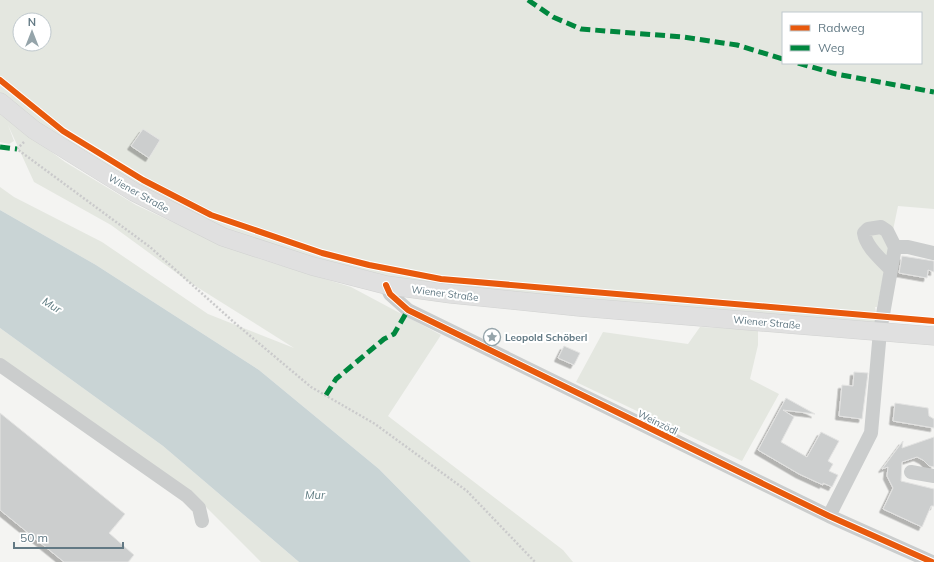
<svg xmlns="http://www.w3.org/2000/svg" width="934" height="562" font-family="Mulish,sans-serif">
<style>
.green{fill:#e4e7e0;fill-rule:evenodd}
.water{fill:#c9d4d5}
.building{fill:#cccece;stroke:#e3e3e2;filter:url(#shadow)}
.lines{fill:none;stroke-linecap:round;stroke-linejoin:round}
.major-casing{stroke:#d1d2d1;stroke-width:19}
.path{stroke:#cacacb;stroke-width:2.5;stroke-dasharray:2 2;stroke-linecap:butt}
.minor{stroke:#cbcdcd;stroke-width:14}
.major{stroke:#e0e0e0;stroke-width:18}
.quiet{stroke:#00873e;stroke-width:5;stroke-dasharray:10 5;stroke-linecap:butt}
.cycleway-casing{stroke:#fff;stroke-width:8}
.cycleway{stroke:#e8590c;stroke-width:6}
.labels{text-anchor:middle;stroke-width:4;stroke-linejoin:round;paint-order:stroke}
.street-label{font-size:10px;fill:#627984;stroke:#fff}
.poi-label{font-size:10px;font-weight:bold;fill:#627984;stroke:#fff;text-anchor:start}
.water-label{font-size:11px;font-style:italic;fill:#5e7b81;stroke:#fff}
</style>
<defs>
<filter id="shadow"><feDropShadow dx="-3.5" dy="3.5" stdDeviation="0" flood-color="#0004"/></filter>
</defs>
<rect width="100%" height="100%" fill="#f4f4f2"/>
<path class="green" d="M0,0h934v209l-36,-3 -21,101h-2l5,24 -429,-37 -228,-57 -223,-126zM783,13h138v50h-138zM20,20h24v24h-24z
M0,114l65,48 71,43 49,23 75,31 91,28 90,48 -53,81 175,134 10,12h-102l-92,-93 -120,-99 -163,-105 -96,-55v-23l14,10 88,45 106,72 86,34 -105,-66 -78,-57 -77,-43 -26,-57 6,16 -5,3 -9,-2z
M700,327l58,3v15l-8,34 29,15 -37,67 -166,-79 27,-50 85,12z
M0,328l163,118 136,116h-38l-55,-55 -96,-73 -110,-74z"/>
<path class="water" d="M0,210l96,55 163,105 120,99 92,93h-172l-136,-116 -163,-118z"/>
<path class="building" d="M143,129l17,11 -11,18 -18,-12z
M902,256l32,5v11l-6,-2 -1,8 -28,-5z
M564,346l16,7 -6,12 -16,-7z
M854,372l14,1 -6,46 -23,-3 3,-31 11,1z
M786,398l29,16 -32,-4 11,7 -13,25 26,15 14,-25 18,9 -11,20 5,3 -4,7 9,4 -6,12 -9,-4v2l-24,-11 -41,-24z
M895,403l33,5 1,8 5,3v9l-41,-7z
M0,413l125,101 -16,19 25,22 -6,7h-64l-64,-52z
M934,437v30l-5,-1 -6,-6 -6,-3 -15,5 -1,19 33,8v17h-3l-9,21 -39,-18 10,-21 -6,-12 1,-9 -6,2 21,-28 -1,7z"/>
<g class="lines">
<g class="major-casing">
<path id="major" d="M0,102l34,28 100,62 89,45 89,29 74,19 65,9 128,13 355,29"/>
</g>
<path class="path" d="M24,142l-7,7 133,98 86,77 75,63 64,37 92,67 68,71"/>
<path class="minor" d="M891,270c-10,-11 -25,-23 -27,-37l4,-4 13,-2 6,4 8,16
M386,285l4,9 18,16 421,206 103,46
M0,365l187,131 12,12 3,13
M911,472l23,4
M829,516l42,-83 9,-102 15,-84h13l25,6"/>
<use href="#major" class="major"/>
<path class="quiet" d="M528,0l25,17 28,12 102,8 54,8 46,14
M798,63l38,11 98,18
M0,147l17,2
M326,395l10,-16 48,-40 10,-5 14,-24"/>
<g class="cycleway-casing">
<path id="cycleway" d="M0,80l63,51 80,49 68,35 111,38 47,12 72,14 493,42
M386,285l4,9 18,16 421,206 103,46"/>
</g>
<use href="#cycleway" class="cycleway"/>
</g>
<defs>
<g id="sight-ring" transform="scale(0.9)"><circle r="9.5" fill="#fff" stroke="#95a4aa" stroke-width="1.5"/><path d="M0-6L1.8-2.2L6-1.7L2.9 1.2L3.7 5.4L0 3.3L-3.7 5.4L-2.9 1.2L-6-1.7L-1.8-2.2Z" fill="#95a4aa"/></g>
</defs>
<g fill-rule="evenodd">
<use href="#sight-ring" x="492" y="337"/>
</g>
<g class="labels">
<g class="street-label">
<text transform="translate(139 193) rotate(29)" y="4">Wiener Straße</text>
<text transform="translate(445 293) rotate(7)" y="4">Wiener Straße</text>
<text transform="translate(767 322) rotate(5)" y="4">Wiener Straße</text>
<text transform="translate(658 422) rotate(26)" y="4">Weinzödl</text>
</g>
<g class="poi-label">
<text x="505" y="341">Leopold Schöberl</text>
</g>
<g class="water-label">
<text transform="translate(52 305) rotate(32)" y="4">Mur</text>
<text x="315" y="499">Mur</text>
</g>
</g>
<rect x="782" y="12" width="140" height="52" fill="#ffffff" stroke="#c0c9ce"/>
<rect x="790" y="25" width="20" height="6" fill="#e8590c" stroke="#c0c9ce"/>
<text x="818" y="32" font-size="12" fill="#627984">Radweg</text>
<rect x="790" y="45" width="20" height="6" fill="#00873e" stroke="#c0c9ce"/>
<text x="818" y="52" font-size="12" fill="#627984">Weg</text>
<g transform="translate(32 32)"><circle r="19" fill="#ffffff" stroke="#c0c9ce"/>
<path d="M0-3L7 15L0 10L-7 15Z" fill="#95a4aa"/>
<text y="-6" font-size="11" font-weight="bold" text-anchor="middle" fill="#627984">N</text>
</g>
<path d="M14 542v6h109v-6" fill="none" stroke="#627984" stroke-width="2"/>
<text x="20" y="542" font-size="12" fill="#627984" stroke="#ffffff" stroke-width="3" paint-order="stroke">50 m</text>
</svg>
